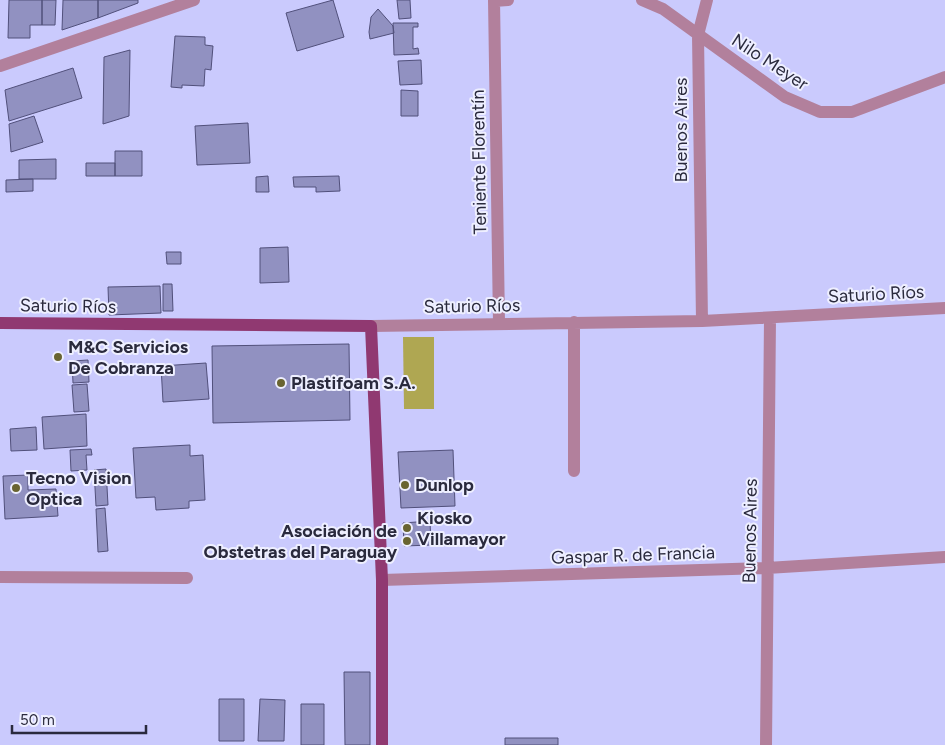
<svg xmlns="http://www.w3.org/2000/svg" width="945" height="745" font-family="Figtree,sans-serif">
<style>
.green{fill:#afa752}
.building{fill:#9191c1;stroke:#51507b}
.lines{fill:none;stroke-linecap:round;stroke-linejoin:round}
.minor{stroke:#b2809c;stroke-width:12}
.major{stroke:#903971;stroke-width:12}
.poi-dot{fill:#696431;stroke:#eeefff;stroke-width:2}
.labels{text-anchor:middle;stroke-width:4;stroke-linejoin:round;paint-order:stroke}
.street-label{font-size:18px;fill:#2a2a3d;stroke:#eeefff}
.poi-label{font-size:18px;font-weight:bold;fill:#2a2a3d;stroke:#eeefff;text-anchor:start}
</style>
<rect width="100%" height="100%" fill="#cacafd"/>
<path class="green" d="M403,337h31v72h-30z"/>
<path class="building" d="M9,0h33v25h-12v13h-22z
M42,0h14l-1,25h-13z
M63,0h35v18l-36,12z
M98,0h40v3l-40,15z
M333,0l11,37 -47,14 -11,-38z
M397,0h13l1,18 -12,1z
M378,9l15,17 1,7 -24,6 -1,-7 2,-15z
M393,23h25v4h-5v22l5,-1 1,6 -25,1z
M175,36l30,1v8l8,1 -2,24 -6,-1 -1,17 -22,-1v3l-11,-1z
M130,50l-1,66 -26,8 1,-67z
M421,60l1,24 -22,1 -2,-24z
M73,68l9,30 -73,23 -4,-31z
M401,90l17,1v25h-17z
M34,116l9,26 -32,10 -2,-28z
M248,123l2,40 -53,2 -2,-39z
M115,151h27v25h-27z
M56,159v20h-37v-19z
M86,163h29v13h-29z
M268,176l1,16h-13v-15z
M339,176l1,15 -24,1v-5h-22l-1,-10z
M33,179v12l-27,1v-12z
M288,247l1,35 -29,1v-35z
M166,252h15v12h-14z
M163,284h9l1,27h-10z
M160,286l1,27 -52,2 -1,-28z
M349,344l1,76 -137,3 -1,-77z
M88,360l1,22 -16,1 -1,-22z
M206,363l3,36 -46,3 -2,-36z
M87,384l2,27 -15,1 -2,-27z
M86,414l1,32 -43,3 -2,-32z
M36,427l1,23 -26,1 -1,-22z
M190,445v11l13,-1 2,45 -16,1v7l-33,2 -1,-13 -19,1 -3,-50z
M91,449l1,6h-6l1,15 -16,1 -1,-21z
M453,450l2,56 -54,2 -3,-56z
M106,469l2,36 -12,1 -2,-36z
M28,475v15l28,-1 2,27 -53,3 -2,-43z
M105,508l3,43 -10,1 -2,-43z
M430,521l1,24 -27,1 -1,-23z
M344,672h26v73h-25z
M219,699h25v42h-25z
M260,699l25,1 -1,41h-26z
M301,704h23v41h-23z
M505,738h53v7h-53z"/>
<g class="lines">
<path class="minor" d="M494,0l5,323
M642,0l21,9 122,88 35,15h32l93,-35
M494,1l14,-1
M0,66l194,-66
M702,321l-4,-286 9,-35
M574,322v149
M371,326l331,-5 243,-13
M0,577l187,1
M382,580l385,-12 178,-11
M766,745l4,-427"/>
<path class="major" d="M0,323l371,3 11,254v165"/>
</g>
<g class="poi-dot">
<circle cx="58" cy="357" r="5"/>
<circle cx="281" cy="383" r="5"/>
<circle cx="405" cy="485" r="5"/>
<circle cx="16" cy="488" r="5"/>
<circle cx="407" cy="528" r="5"/>
<circle cx="407" cy="541" r="5"/>
</g>
<g class="labels">
<g class="street-label">
<text transform="translate(770 62) rotate(33)" y="6">Nilo Meyer</text>
<text transform="translate(681 130) rotate(-90)" y="6">Buenos Aires</text>
<text transform="translate(479 162) rotate(-91)" y="6">Teniente Florentín</text>
<text transform="translate(876 294) rotate(-3)" y="6">Saturio Ríos</text>
<text transform="translate(68 306) rotate(1)" y="6">Saturio Ríos</text>
<text transform="translate(472 306) rotate(-1)" y="6">Saturio Ríos</text>
<text transform="translate(750 531) rotate(-89)" y="6">Buenos Aires</text>
<text transform="translate(633 555) rotate(-2)" y="6">Gaspar R. de Francia</text>
</g>
<g class="poi-label">
<text x="68" y="353">M&amp;C Servicios<tspan x="68" dy="21">De Cobranza</tspan></text>
<text x="291" y="389">Plastifoam S.A.</text>
<text x="26" y="484">Tecno Vision<tspan x="26" dy="21">Optica</tspan></text>
<text x="415" y="491">Dunlop</text>
<text x="417" y="524">Kiosko<tspan x="417" dy="21">Villamayor</tspan></text>
<text x="397" y="537" text-anchor="end">Asociación de<tspan x="397" dy="21">Obstetras del Paraguay</tspan></text>
</g>
</g>
<path d="M12 725v8h134v-8" fill="none" stroke="#2a2a3d" stroke-width="2.5"/>
<text x="20" y="725" font-size="15" fill="#2a2a3d" stroke="#eeefff" stroke-width="4" paint-order="stroke">50 m</text>
</svg>
